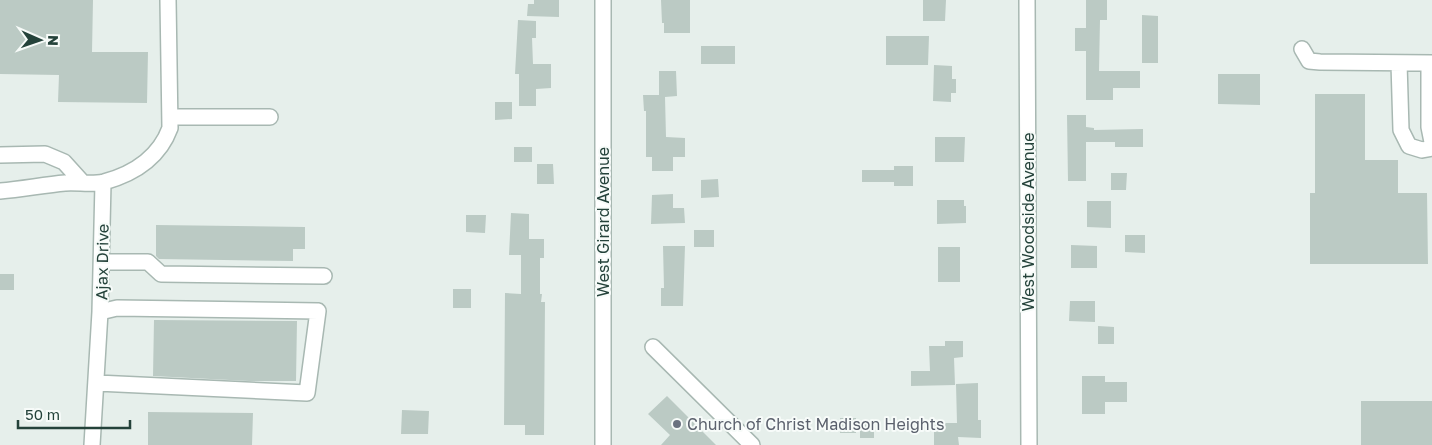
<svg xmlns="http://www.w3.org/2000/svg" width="1432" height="445" font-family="'Golos Text',sans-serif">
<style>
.building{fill:#bbcac4}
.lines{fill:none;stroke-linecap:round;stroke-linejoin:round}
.minor-casing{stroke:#a8b8b2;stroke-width:18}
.minor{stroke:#fff;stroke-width:15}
.worship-dot{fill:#6b7280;stroke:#f7fbf9;stroke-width:2}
.labels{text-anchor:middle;stroke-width:4;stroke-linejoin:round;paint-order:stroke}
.street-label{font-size:16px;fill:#24423a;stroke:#f7fbf9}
.worship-label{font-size:16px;fill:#5b616d;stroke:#f7fbf9;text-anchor:start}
</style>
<rect width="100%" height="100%" fill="#e6efeb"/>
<path class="building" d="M0,0h93l-1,52h56l-1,51 -89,-1 1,-27 -59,-1z
M534,0h25v17l-32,-1 1,-12h6z
M661,0h29v33h-26v-10h-2z
M923,0h23l-1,21h-22z
M1086,0h21v20h-7l-1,51h41v17h-27v12h-27v-49h-11v-23h11z
M1142,15l16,1v47h-16z
M518,20l18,1v17h-4l1,26h18v24l-15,1v17h-17v-32h-4z
M886,36h43l-1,29h-42z
M701,46h34v18h-34z
M934,65l18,1v13h4v14h-5v9l-18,-1z
M659,71h17l1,25 -12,1 1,40 19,1v19h-12v14h-21v-14h-6v-46h-2l-1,-16h16z
M1218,74h42v31l-42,-1z
M1315,94h50v66h33v33h29l1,71h-118v-71h5z
M495,102h17v17l-17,1z
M1067,115h19v12l8,1v2l49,-1v18h-28v-5h-29v39h-18z
M935,137h30l-1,25h-29z
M514,147h18v15h-18z
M537,164h16l1,20h-17z
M894,166h19v20h-19v-4h-32v-12h32z
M1111,173h16l-1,17h-15z
M718,179l1,18 -18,1v-18z
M673,194v14h11l1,15 -34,1 1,-29z
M937,200h27v6h2v17l-29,1z
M1087,201h24v27l-24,-1z
M511,213l18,1v25h15v19h-4v36h2l-1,8h4l-1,133h-19v-10h-21l1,-132 16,1v-39h-12z
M466,215h20l-1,18 -19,-1z
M156,225l149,2v22h-12v12l-134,-2 -3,-3z
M694,230h20v17h-20z
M1125,235h20v18l-20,-1z
M1071,245l26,1v22h-26z
M663,246h22l-2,60h-22v-18h3z
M938,247h22v35h-22z
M0,274h14v16h-14z
M453,289h18v19h-18z
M1070,301h25v21l-26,-1z
M154,320l143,1 -1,60h-47l-96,-5z
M1098,326l16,1v17h-16z
M945,341h18v16l-9,1 1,27 -44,1v-15h19l-1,-25h16z
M1082,376h23v6h22v20h-22v12h-23z
M978,383v37h3v18l-23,-1 1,8h-25v-22h23l-1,-39z
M667,396l49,49h-55l9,-10 -22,-21z
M1361,401h71v44h-71z
M402,410l27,1 -1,23h-27z
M148,412l105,1 -1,32h-104z
M840,418h16v15h-16z
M860,423l14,1v14h-14z"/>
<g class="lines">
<g class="minor-casing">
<path id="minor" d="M1027,0l2,445
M1302,49l7,12 11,1 112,1
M1399,63l2,67 8,16 13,4 10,-2
M1429,63v64l3,15
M170,117h100
M0,155l45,-1 19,8 19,21
M0,191c22,-2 44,-6 65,-8 13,-1 27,2 39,-1 29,-8 55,-24 66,-54l-2,-128
M102,262h46l13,12 163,2
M653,347l99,98
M97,383l210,10 11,-82 -201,-3 -17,4
M92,445l8,-133 3,-129
M603,445v-445"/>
</g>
<use href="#minor" class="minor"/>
</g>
<circle class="worship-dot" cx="677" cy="424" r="5"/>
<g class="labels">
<g class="street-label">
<text transform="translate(603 222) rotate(-90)" y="6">West Girard Avenue</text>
<text transform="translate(1028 222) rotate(-90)" y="6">West Woodside Avenue</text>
<text transform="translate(102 262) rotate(-89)" y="6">Ajax Drive</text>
</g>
<g class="worship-label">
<text x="687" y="430">Church of Christ Madison Heights</text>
</g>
</g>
<g transform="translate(40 40) rotate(92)" stroke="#f7fbf9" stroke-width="4" paint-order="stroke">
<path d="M0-4L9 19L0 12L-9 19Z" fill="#24423a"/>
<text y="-8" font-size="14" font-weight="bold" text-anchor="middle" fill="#24423a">N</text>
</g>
<path d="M18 420v8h112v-8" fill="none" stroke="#24423a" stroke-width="2.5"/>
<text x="25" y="420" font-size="15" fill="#24423a" stroke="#f7fbf9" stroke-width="4" paint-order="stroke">50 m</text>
</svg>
